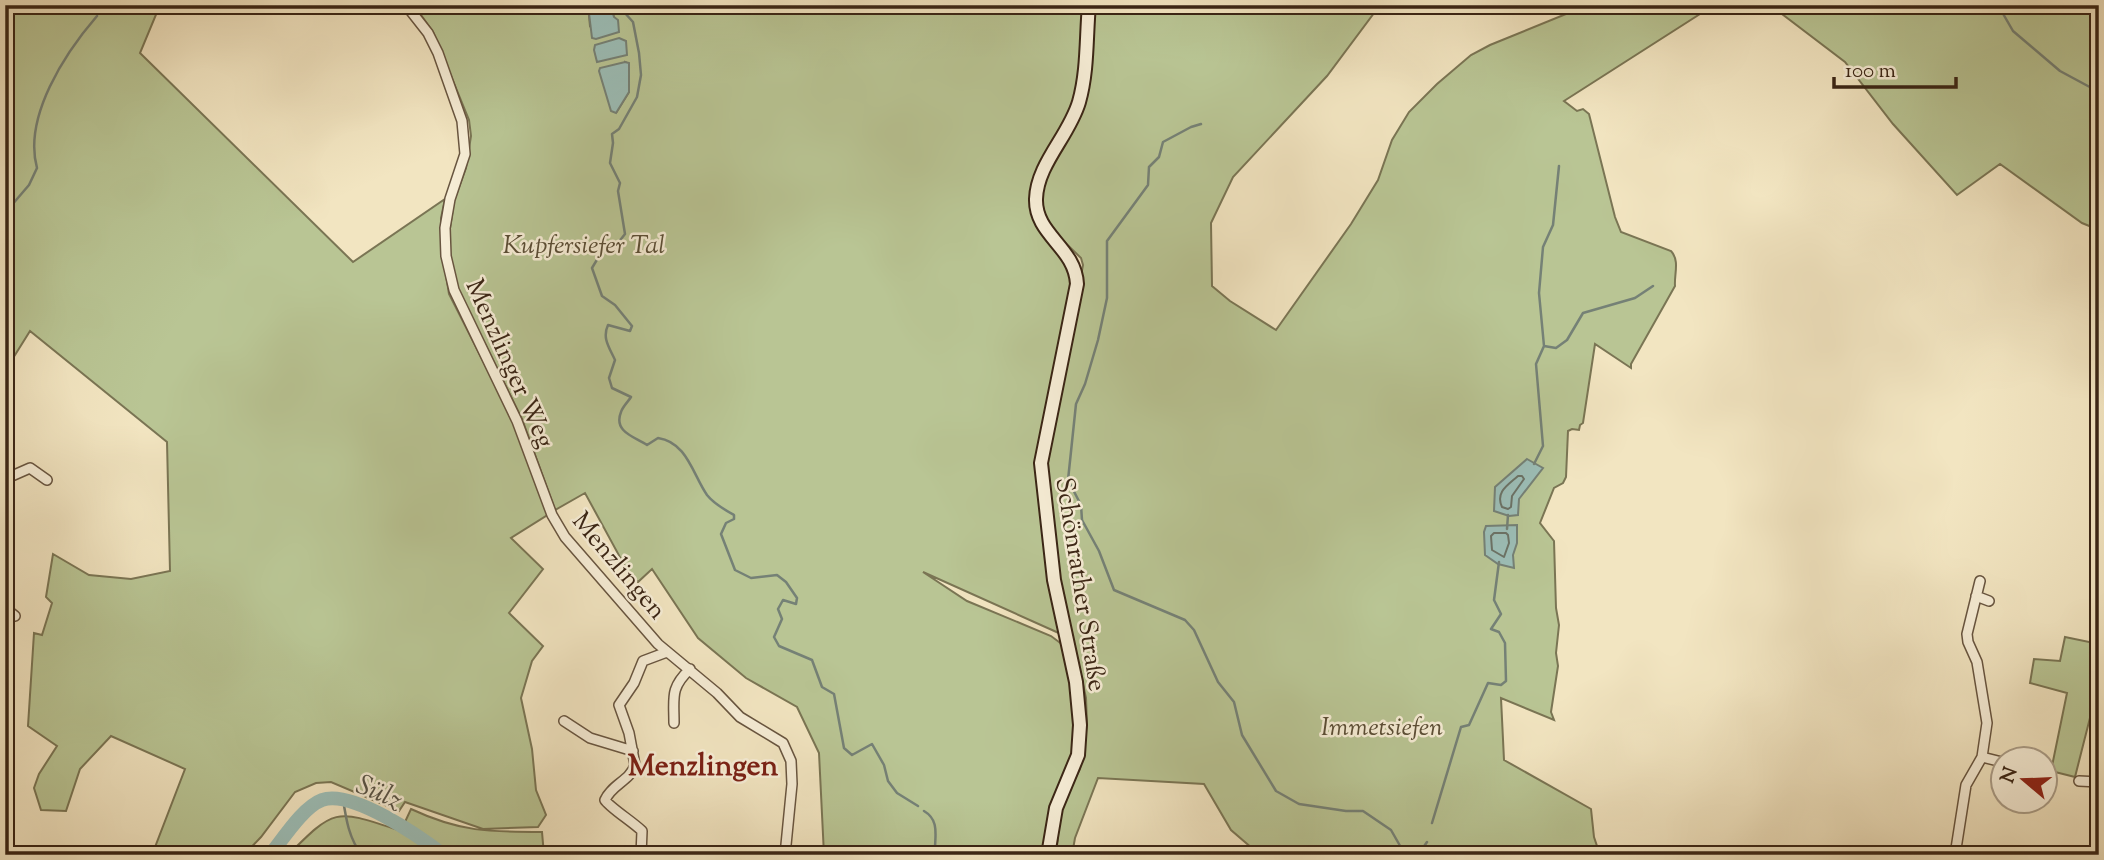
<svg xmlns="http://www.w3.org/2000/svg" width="2104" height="860" font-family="'Sorts Mill Goudy',serif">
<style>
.green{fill:#b9c594;stroke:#7a7554;stroke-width:2;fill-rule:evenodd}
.water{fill:#9cbeb7;stroke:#758176;stroke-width:2}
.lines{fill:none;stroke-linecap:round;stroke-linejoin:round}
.shore{stroke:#6b7266;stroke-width:2}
.stream{stroke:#758176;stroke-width:2.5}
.river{stroke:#9cbeb7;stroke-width:14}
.street-casing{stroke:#685540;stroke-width:12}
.secondary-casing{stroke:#3a2515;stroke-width:16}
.street{stroke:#f7eed7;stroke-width:9}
.secondary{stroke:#f7eed7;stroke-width:12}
.labels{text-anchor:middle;stroke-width:5;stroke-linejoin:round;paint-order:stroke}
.park-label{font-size:26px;font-style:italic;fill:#5a4d35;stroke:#f7eed7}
.street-label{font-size:26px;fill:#3a2515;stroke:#f7eed7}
.water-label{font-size:28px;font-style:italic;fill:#575346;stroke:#f7eed7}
.quarter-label{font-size:30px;font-weight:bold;fill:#7a1f14;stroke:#f7eed7}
</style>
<rect width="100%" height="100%" fill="#f2e5c1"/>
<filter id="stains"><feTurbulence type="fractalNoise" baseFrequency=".00286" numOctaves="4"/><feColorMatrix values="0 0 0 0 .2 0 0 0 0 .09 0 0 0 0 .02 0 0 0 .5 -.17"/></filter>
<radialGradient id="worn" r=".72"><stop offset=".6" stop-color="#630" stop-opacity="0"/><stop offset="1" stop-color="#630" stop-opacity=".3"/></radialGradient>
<path class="green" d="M5,5h155l-20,48 213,209 92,-63 -4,19v25l8,51 65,128 35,92 -38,24 32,31 -34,44 34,33 -11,15 -11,37 11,51 4,41 10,25 -8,12 -55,2 -78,-27 -6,9 -68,-29 -15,1 -21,9 -34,45 -17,18h-92l33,-86 -74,-33 -31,33 -14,42 -25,-1 -7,-22 5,-14 18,-28 -29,-20 6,-93 8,2 10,-32 -6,-6 7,-43 36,21 42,4 39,-8 -3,-129 -137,-111 -25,40z
M414,5h174l2,21 24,-9 -4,-12h475l-2,43 -9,55 -40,83 23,62 16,33 -34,164 22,189 -138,-62 44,29 84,35 12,9 10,49 2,53 -31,108h-220l-5,-102 -22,-46 -51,-29 -48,-40 -46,-69 -14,13 -10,-10 -43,-79 -30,17 -33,-91 -65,-131 -7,-33v-27l4,-27 12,-33 5,-32 -2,-16 -36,-88zM625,62l4,2v28l-13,21z
M1093,5h287l-53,71 -94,101 -22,46 1,63 18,15 46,29 75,-106 27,-44 14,-40 17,-28 28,-28 34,-29 19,-10 98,-40h126l-150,96 13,10 6,-2 6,5 26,103 6,15 50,19c9,10 3,23 4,35l-44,78v4l-36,-24 -12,79 -3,2 -1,5 -7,-1 -4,2 -2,46 -3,6 -9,5 -14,35 14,18 2,67 3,17 -3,28 2,13 -7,46 3,8 -53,-22 3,62 87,49 3,28 6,18h-340l-29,-25 -27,-46 -106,-6 -23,60 -3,17h-16l2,-18 -1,-23 23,-45 7,-45 -1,-26 -28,-128 -13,-104 38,-201 -2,-7 -32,-31 -8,-26 3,-19 39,-79z
M1770,5h329v225l-17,-7 -82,-59 -43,31 -64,-71 -48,-62z
M2065,637l34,7v60l-6,2 -18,71 -24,-6 16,-78 -37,-10 4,-24 26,2z
M411,809c49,23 78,23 131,23l2,23h-256c47,-47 47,-46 110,-25l7,-8z"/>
<path class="water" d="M588,5h22l4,12 4,3 1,12 -23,7 -4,-1z
M619,38l7,3 1,14 -30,7 -3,-12 1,-5z
M625,62l4,1v29l-13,21 -5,-2 -12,-40 1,-3z
M1527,459l16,9 -24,31 -1,16 -9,1 -15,-5 1,-24z
M1517,525v18l-4,12 1,13 -16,-4 -13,-9 -1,-23 2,-6z"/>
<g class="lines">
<path class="shore" d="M1518,476h4l2,3 -12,17 -1,11 -3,2 -6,-2c-7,-15 6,-22 16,-31z
M1494,533h12l2,2 1,8 -5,14 -12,-7 -1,-14z"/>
<path class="stream" d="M622,5l2,7 9,10 6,31 2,22 -4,22 -18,32 -7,5 1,9 -3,20 10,20 -2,8 7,43 -11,14 -13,5 -9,15 10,28 13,9 17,21 -2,5 -22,-6c-6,13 1,22 7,35l-6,18 3,10 19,9c-3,5 -8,9 -10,15 -8,20 14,25 26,33l11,-7c29,4 35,37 49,57 7,9 18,15 27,20v4l-8,4 -5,11 14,36 16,8 26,-3 9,7 11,16 -1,6 -13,-4 -5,9 4,10 -8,18 5,9 33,14 10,27 12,7 10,54 8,7 20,-11 12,21 4,16 9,12 21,13
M1998,5l15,26 47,40 39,21
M1201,124l-10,3 -28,15 -4,15 -10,10 -1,18 -41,56v57l-9,42 -13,44 -9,20 -8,76 13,25 1,15 17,31 15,39 71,30 9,10 24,52 16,20 8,33 34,56 23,13 47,7h17l28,19 12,21
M5,213l24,-28 8,-17c-14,-51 28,-115 60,-152
M1544,346l12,2 11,-8 16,-27 52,-15 18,-12
M1534,464l9,-18 -7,-82 8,-18 -5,-53 4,-46 10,-22 6,-59
M1507,529l1,-14
M343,799c3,20 6,40 19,56
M924,811c17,10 10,27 11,44
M1432,823l29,-96 8,-2 19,-42 13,2 5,-4 -1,-38 -6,-11 -8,-3 10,-15 -7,-14 5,-38
M1418,855l9,-13"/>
<path class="river" d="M270,855c13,-16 33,-48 52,-55 30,-11 98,37 122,55"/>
<g class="street-casing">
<path id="street" d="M406,5l22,28 10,20 24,68 3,33 -15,45 -5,29 1,28 8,34 63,131 35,94 13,22 93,107 59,49 23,24 43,26 8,18 1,23 -7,71
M5,479l25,-11 17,12
M1980,581l-13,53 1,8 9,20 10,61 -5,34
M1976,596l13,5
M5,608l10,8
M564,721l26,17 43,13
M674,723c0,-26 -4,-35 16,-54
M2044,773l5,1
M2079,781l20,1
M104,855v-1
M641,855l1,-24c-9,-9 -33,-24 -37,-31 7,-16 25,-19 30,-35l-6,-32 -10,-28 15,-22 9,-22 24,-9
M1955,855l11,-70 16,-28 20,5"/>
</g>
<g class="secondary-casing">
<path id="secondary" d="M1048,855l8,-47 22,-53 2,-30 -4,-43 -22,-102 -13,-117 36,-179c-2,-37 -42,-49 -41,-85 1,-35 33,-63 43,-97 9,-32 7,-65 10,-97"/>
</g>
<use href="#street" class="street"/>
<use href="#secondary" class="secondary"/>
</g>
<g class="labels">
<g class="park-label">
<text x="584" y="253">Kupfersiefer Tal</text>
<text x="1382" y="735">Immetsiefen</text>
</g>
<g class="street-label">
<text transform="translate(511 363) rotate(66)" y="9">Menzlinger Weg</text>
<text transform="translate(620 565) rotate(50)" y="9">Menzlingen</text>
<text transform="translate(1082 584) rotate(81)" y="9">Schönrather Straße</text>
</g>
<g class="water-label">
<text transform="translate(380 791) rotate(23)" y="10">Sülz</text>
</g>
<g class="quarter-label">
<text x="703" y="775">Menzlingen</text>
</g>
</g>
<rect width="2104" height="860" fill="none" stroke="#f2e5c1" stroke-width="28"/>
<rect x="7" y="7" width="2090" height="846" fill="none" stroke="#3a2515" stroke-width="3.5"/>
<rect x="14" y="14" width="2076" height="832" fill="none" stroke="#3a2515" stroke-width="2"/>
<g transform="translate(2024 780) rotate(289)"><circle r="33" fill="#f7eed7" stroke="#ab9e89" stroke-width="2"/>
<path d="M0-5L12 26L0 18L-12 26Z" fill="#8f2418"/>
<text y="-10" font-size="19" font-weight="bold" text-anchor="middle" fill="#3a2515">N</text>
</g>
<path d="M1834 77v10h122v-10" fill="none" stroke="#3a2515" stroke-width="3.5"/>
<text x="1845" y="77" font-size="21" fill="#3a2515" stroke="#f7eed7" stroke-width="5" paint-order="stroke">100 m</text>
<rect width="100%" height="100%" filter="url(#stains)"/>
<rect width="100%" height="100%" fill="url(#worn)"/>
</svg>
